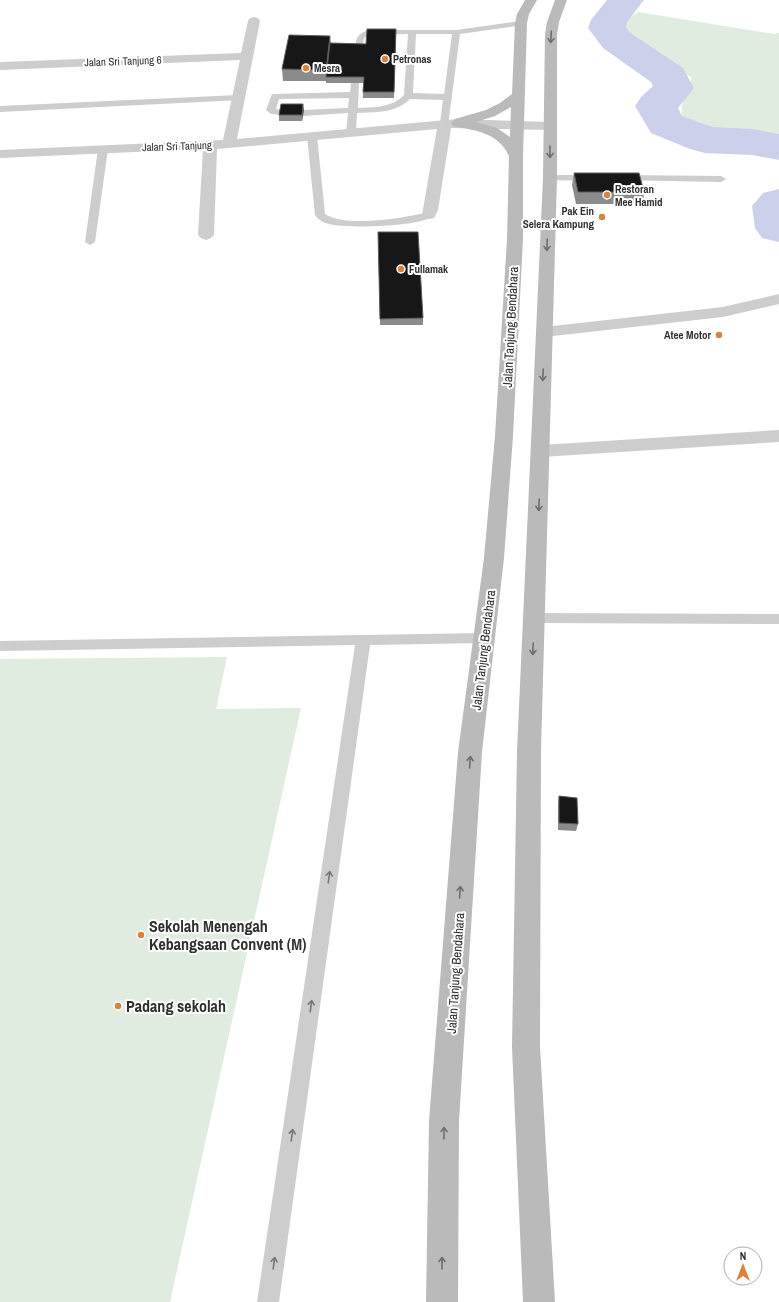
<svg xmlns="http://www.w3.org/2000/svg" width="779" height="1302" font-family="'Archivo Narrow',sans-serif">
<style>
.green{fill:#dfecdf}
.lines{fill:none;stroke-linecap:round;stroke-linejoin:round}
.river{fill:#cdd0ea;fill-rule:evenodd}
.service{fill:#cdcdcd;fill-rule:evenodd}
.minor{fill:#cdcdcd;fill-rule:evenodd}
.secondary{fill:#bababa;fill-rule:evenodd}
.wall{fill:#8b8b8b}
.shaded-wall{fill:#5d5d5d}
.building{fill:#171717;stroke:#5d5d5d}
.oneway{stroke:#6e6e6e}
.oneway2{stroke:#777}
.poi-dot{fill:#d98340;stroke:#fff;stroke-width:1.5}
.labels{text-anchor:middle;stroke-width:4;stroke-linejoin:round;paint-order:stroke}
.far-poi-label{font-size:11px;font-weight:bold;fill:#303030;stroke:#fff;text-anchor:start}
.far-street-label{font-size:11px;fill:#303030;stroke:#fff}
.street-label{font-size:13px;fill:#303030;stroke:#fff}
.near-poi-label{font-size:16px;font-weight:bold;fill:#303030;stroke:#fff;text-anchor:start}
</style>
<rect width="100%" height="100%" fill="#fff"/>
<path class="green" d="M638,12l136,22 5,-1v104l-35,-8 -41,1 -21,-13v-12l10,-27 -59,-37 -11,-18z
M227,657l-11,52 85,-1 -131,594h-170v-643z"/>
<g class="lines">
<path class="river" d="M607,0h37l-17,22 -1,5 3,5 54,36 11,20 -16,20 4,8 30,11 40,2 27,5v26l-27,-5 -47,-2 -15,-4 -39,-16 -16,-27 6,-9 12,-11 -2,-4 -48,-34 -15,-20 3,-8z
M779,189v53l-17,-4 -7,-10 -3,-22 11,-13z"/>
<path class="service" d="M521,21h3v4l-64,9 -12,92 -3,1 -5,-3 3,-24 -33,-1c-14,14 -33,13 -53,14l-1,20 -5,3 -5,-3 2,-20 -45,3 -5,-3 5,-3 45,-2 1,-10 -70,1 -3,10 8,2 2,2 -2,2 -13,-1 -5,-4 6,-16 78,-2 1,-9 4,-3 4,3 -1,25c17,-1 33,0 46,-13l4,-61 -39,1 -5,3 -2,13h-6l-1,-2c1,-12 3,-16 15,-19h86zM416,34h36l-8,60 -31,-1z
M238,95l3,1 1,2 -1,2 -241,12v-6z
M312,133l5,3 8,78c20,14 80,4 104,-2l5,3c-10,12 -84,13 -100,10 -8,-1 -15,-4 -19,-10l-8,-79z
M103,146l5,3 -13,93 -5,3 -5,-3 13,-93z
M550,175h42l5,3 -5,3 -45,-1 -2,-2z
M620,175l101,1 5,3 -5,3 -104,-2 -2,-2z
M535,613l244,1v10l-244,-1 -5,-1 -2,-4 2,-4z
M485,633l5,1 2,4 -2,4 -5,1 -115,2 -91,657h-22l98,-657 -355,6v-10z"/>
<path class="minor" d="M254,17l4,1 2,3 -23,118 221,-20 91,3 5,1 2,3 -2,3 -5,1 -98,-2 -13,82 -4,8 -5,1 -5,-1 -2,-3 15,-86 -220,20 -3,86 -3,3 -5,2 -5,-2 -3,-3 5,-86 -203,9v-8l223,-10 17,-80 -240,10v-8l241,-9 7,-32 2,-3z
M779,294v10l-56,13 -179,20 -6,-1 -2,-4 2,-4 6,-1 179,-20z
M779,430v12l-238,15 -7,-2 -2,-4 2,-4 7,-2z"/>
<path class="secondary" d="M525,0h12l-8,14 -2,9 -4,133v83l-10,197 -9,122 -22,194 -23,369 -1,181h-32l3,-181 29,-369 26,-194 11,-122 12,-197 2,-83c-11,-24 -33,-25 -56,-30l-2,-3 4,-4 31,-9 14,-7 12,-9 3,-71 2,-9zM511,107l-1,30 -13,-9 -21,-6 19,-6z
M555,0h12l-8,22 -2,12v144l-16,573 -1,296 15,255h-32l-11,-255 5,-296 26,-573 2,-144 2,-12z"/>
</g>
<path class="wall" d="M396,29l-2,69h-31v-15h-37v-2h-43l-1,-12 48,-33v7l36,1z
M304,110l-2,11h-23v-6z
M574,173l70,19 -1,12h-67l-4,-19z
M378,232l45,86v7h-43z
M559,796l19,28 -2,7 -18,-1v-27z"/>
<path class="shaded-wall" d="M330,36l1,10 -5,31v-7z
M303,104l1,6 -2,11v-6z"/>
<path class="building" d="M367,29h29l-2,63h-31l1,-15h-38l4,-34 36,1z
M289,35l41,1 -4,34 -44,-1z
M281,104h22l-1,11h-23z
M574,173h65l5,19h-66z
M378,232h40l5,86 -43,1z
M559,796l18,2 1,26 -19,-1z"/>
<defs><path id="oneway-shaft" d="M-6 0H5M1.5-3L5.5 0L1.5 3" fill="none" stroke-width="1.6" stroke-linecap="round" stroke-linejoin="round"/></defs>
<g class="oneway">
<use href="#oneway-shaft" transform="translate(551 37) rotate(93)"/>
<use href="#oneway-shaft" transform="translate(550 152) rotate(90)"/>
<use href="#oneway-shaft" transform="translate(547 245) rotate(92)"/>
<use href="#oneway-shaft" transform="translate(543 375) rotate(92)"/>
<use href="#oneway-shaft" transform="translate(539 505) rotate(92)"/>
<use href="#oneway-shaft" transform="translate(533 649) rotate(92)"/>
<use href="#oneway-shaft" transform="translate(470 762) rotate(-86)"/>
<use href="#oneway-shaft" transform="translate(460 892) rotate(-86)"/>
<use href="#oneway-shaft" transform="translate(444 1133) rotate(-89)"/>
<use href="#oneway-shaft" transform="translate(442 1263) rotate(-90)"/>
</g>
<g class="oneway2">
<use href="#oneway-shaft" transform="translate(329 877) rotate(-82)"/>
<use href="#oneway-shaft" transform="translate(311 1006) rotate(-82)"/>
<use href="#oneway-shaft" transform="translate(292 1135) rotate(-82)"/>
<use href="#oneway-shaft" transform="translate(274 1263) rotate(-82)"/>
</g>
<g class="poi-dot">
<circle cx="385" cy="59" r="4"/>
<circle cx="306" cy="68" r="4"/>
<circle cx="607" cy="195" r="4"/>
<circle cx="602" cy="217" r="4"/>
<circle cx="401" cy="269" r="4"/>
<circle cx="719" cy="335" r="4"/>
<circle cx="141" cy="935" r="4"/>
<circle cx="118" cy="1006" r="4"/>
</g>
<g class="labels">
<g class="far-poi-label">
<text x="393" y="63">Petronas</text>
<text x="314" y="72">Mesra</text>
<text x="615" y="193">Restoran<tspan x="615" dy="13">Mee Hamid</tspan></text>
<text x="594" y="215" text-anchor="end">Pak Ein<tspan x="594" dy="13">Selera Kampung</tspan></text>
<text x="409" y="273">Fullamak</text>
<text x="711" y="339" text-anchor="end">Atee Motor</text>
</g>
<g class="far-street-label">
<text transform="translate(123 61) rotate(-2)" y="4">Jalan Sri Tanjung 6</text>
<text transform="translate(177 146) rotate(-2)" y="4">Jalan Sri Tanjung</text>
</g>
<g class="street-label">
<text transform="translate(510 327) rotate(-87)" y="5">Jalan Tanjung Bendahara</text>
<text transform="translate(483 650) rotate(-83)" y="5">Jalan Tanjung Bendahara</text>
<text transform="translate(455 973) rotate(-86)" y="5">Jalan Tanjung Bendahara</text>
</g>
<g class="near-poi-label">
<text x="149" y="932">Sekolah Menengah<tspan x="149" dy="18">Kebangsaan Convent (M)</tspan></text>
<text x="126" y="1012">Padang sekolah</text>
</g>
</g>
<g transform="translate(743 1266)"><circle r="19" fill="#ffffff" stroke="#acacac"/>
<path d="M0-3L7 15L0 10L-7 15Z" fill="#d98340"/>
<text y="-6" font-size="11" font-weight="bold" text-anchor="middle" fill="#303030">N</text>
</g>
</svg>
